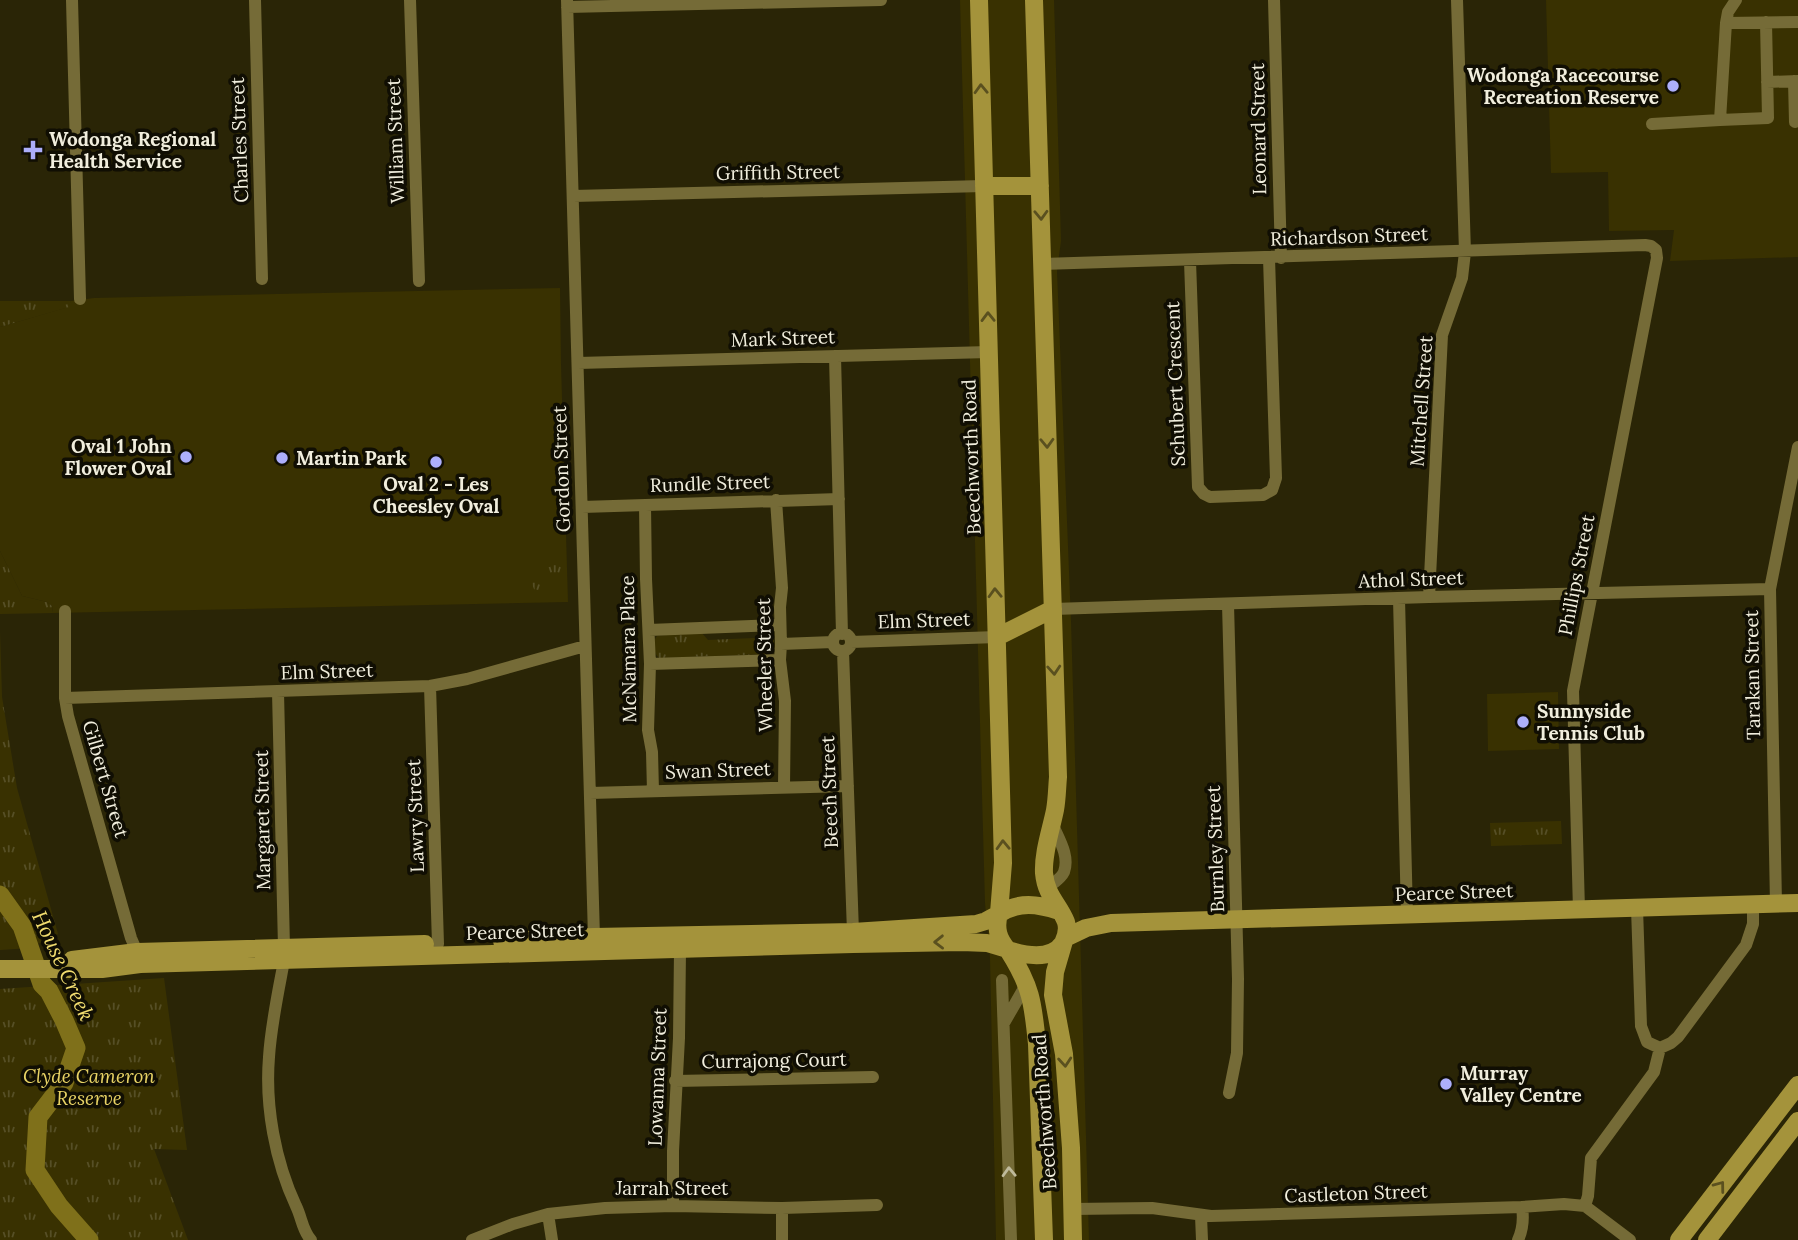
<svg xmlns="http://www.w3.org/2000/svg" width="1798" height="1240" font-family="Lora,serif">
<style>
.green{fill:#393101}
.park{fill:url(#park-tufts)}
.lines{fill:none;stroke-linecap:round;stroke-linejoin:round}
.river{stroke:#7f701a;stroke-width:19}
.street{stroke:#756b37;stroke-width:12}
.secondary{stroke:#a4933b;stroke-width:18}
.oneway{stroke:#5a501f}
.oneway2{stroke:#bfba9b}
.poi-dot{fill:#adaffb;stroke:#100e03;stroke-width:2.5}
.labels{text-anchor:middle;stroke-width:7;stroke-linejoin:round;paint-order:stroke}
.poi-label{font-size:19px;font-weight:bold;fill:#f1eedd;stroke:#100e03;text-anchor:start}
.street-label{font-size:19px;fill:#f1eedd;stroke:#100e03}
.park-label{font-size:19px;font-style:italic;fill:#e8d365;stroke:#100e03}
.water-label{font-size:21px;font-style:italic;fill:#f2dd6f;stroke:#100e03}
</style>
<defs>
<pattern id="park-tufts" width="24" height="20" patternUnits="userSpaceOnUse" patternTransform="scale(1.75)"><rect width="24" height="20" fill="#393101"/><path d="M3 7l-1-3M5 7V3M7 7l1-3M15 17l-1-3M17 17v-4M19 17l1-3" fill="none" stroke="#564f26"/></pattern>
</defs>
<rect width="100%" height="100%" fill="#2a2506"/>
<path class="green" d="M960,0h94l7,241 -4,30 14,350 18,619h-93l-6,-282 -5,-55z
M1546,0h252v257l-128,4 4,-31 -65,1 -1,-59 -57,1z
M560,288l1,76 7,238 -515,11 -1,-7 -5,-4 -25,-6 -22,-45v-224l68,-20 3,-6 23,-3z
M1558,692l1,57 -71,2 -1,-57z"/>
<path class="park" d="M0,301h71l-2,6 -69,20z
M0,551l22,45 25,6 5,4 1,7 -53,1z
M536,556l10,2 14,6c3,11 2,20 -7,28l-13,1 -6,-4 -2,-5v-25z
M755,630h14l4,4 2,14 -3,6 -113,4c-6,-5 -7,-16 -2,-22l43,-5 8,9 47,-2 5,-4z
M0,632l2,65 15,91 41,146 -28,14 -30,2z
M1561,821l1,23 -71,2 -1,-23z
M164,978l23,172 -33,-1 34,91h-188v-251z"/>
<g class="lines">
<path class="river" d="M0,895l22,31 20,58 7,7 15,29 12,28 -12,35 -26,34 -3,53 24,36 30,34"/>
<path class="street" d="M72,0l8,299
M255,0l7,279
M410,0l9,281
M567,0l27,937
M1274,0l7,258
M567,7l314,-7
M1726,23l72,-1
M1794,81l1,41
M1767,82l31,-1
M1720,120l48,-2 -2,-96
M1652,124l68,-4 6,-97 2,-11 8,-12
M573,196l411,-10
M1190,261l8,226 6,7 6,3 53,-2 9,-5 4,-12 -7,-220
M1042,264l603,-19 6,1 5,4 1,8 -84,433 6,219
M835,356l7,278
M578,363l411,-11
M776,500l6,88 -2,19 1,37 -1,16 5,41 -1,86
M645,505l1,74 4,85 -2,66 4,22 1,39
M582,507l257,-8
M1429,597l13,-262 20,-57 3,-26 -8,-252
M1399,599l8,315
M1228,604l10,375 -1,74 -8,40
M1053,609l376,-12 341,-8
M65,611v87l3,18 63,222 6,14
M649,630l130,-5
M833 642a9 9 0 1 1 18 0a9 9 0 1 1-18 0Z
M851,642l146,-5
M781,644l52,-2
M843,651l10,281
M650,664l130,-4
M430,686l8,258
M278,692l6,255
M65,698l365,-12 37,-7 118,-33
M590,793l258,-7
M1047,888c5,-4 14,-9 17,-16 6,-17 -6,-34 -12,-49
M1776,904l-6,-315 28,-142
M1637,908l4,118 6,16 13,6 11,-5 7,-6 68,-92 7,-21v-19
M284,961c-6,32 -13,64 -15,96 -4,49 6,104 27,149 6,12 6,24 15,34
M1002,980l9,260
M1004,1023l23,-40
M675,1081l198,-4
M673,1206v-55l6,-113 1,-88
M1585,1206l3,-10 3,-38 63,-86 6,-24
M782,1208v32
M1072,1209l80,-1 59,8 311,-9 42,-3 21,2 45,34
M548,1214l4,26
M1201,1216l1,24
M472,1240l41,-16 35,-10 57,-6 68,-2 109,2 95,-3
M1518,1240c5,-11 6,-20 4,-33"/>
<path class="secondary" d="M979,0l24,863 -4,50
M1034,0l24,777c-1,11 -1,22 -3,33 -4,20 -12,42 -11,63 2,23 15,31 22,49 2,7 0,15 -3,21 -12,18 -39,12 -55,7 -10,-11 -13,-22 -9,-36 20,-13 39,-10 60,-3
M984,186h56
M997,637l56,-28
M1065,938l21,-10 25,-5 687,-20
M502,941l92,-4 259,-5 123,-8 10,-3 13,-7
M1064,941l-9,31 -2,23 11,59 7,94 2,92
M1008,950c23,36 25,52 29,94l7,196
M72,960l65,-8 288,-8
M0,969h102l38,-5 713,-20 109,-2 25,1 20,6
M1679,1240l119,-155
M1707,1240l91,-119"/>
</g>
<defs><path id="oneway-chevron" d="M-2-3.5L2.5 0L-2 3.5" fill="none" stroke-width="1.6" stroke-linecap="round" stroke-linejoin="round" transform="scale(1.75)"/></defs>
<g class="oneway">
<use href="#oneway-chevron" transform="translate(981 89) rotate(-92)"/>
<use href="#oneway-chevron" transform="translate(1041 215) rotate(88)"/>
<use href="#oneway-chevron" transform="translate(988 317) rotate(-91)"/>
<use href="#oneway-chevron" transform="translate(1047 443) rotate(88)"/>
<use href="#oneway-chevron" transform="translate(995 593) rotate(-92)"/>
<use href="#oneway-chevron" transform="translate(1054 670) rotate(86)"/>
<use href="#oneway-chevron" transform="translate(1003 845) rotate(-92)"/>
<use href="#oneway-chevron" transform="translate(939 942) rotate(179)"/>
<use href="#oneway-chevron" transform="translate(1065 1062) rotate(85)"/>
<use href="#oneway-chevron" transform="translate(1720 1186) rotate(-53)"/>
</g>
<use class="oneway2" href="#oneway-chevron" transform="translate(1009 1172) rotate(-92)"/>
<g class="poi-dot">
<circle cx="1673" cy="86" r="7"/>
<path d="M29.5 139.5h7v7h7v7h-7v7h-7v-7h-7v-7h7z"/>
<circle cx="186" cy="457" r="7"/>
<circle cx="282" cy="458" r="7"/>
<circle cx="436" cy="462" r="7"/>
<circle cx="1523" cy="722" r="7"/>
<circle cx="1446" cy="1084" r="7"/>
</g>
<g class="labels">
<g class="poi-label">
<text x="1659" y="82" text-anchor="end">Wodonga Racecourse<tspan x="1659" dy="22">Recreation Reserve</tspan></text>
<text x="49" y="146">Wodonga Regional<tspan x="49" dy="22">Health Service</tspan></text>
<text x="172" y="453" text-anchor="end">Oval 1 John<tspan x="172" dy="22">Flower Oval</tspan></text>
<text x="296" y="465">Martin Park</text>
<text x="436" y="491" text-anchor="middle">Oval 2 - Les<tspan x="436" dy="22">Cheesley Oval</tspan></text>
<text x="1537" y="718">Sunnyside<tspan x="1537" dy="22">Tennis Club</tspan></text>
<text x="1460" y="1080">Murray<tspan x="1460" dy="22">Valley Centre</tspan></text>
</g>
<g class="street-label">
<text transform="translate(1258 129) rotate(-91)" y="7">Leonard Street</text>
<text transform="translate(239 140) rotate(-92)" y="7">Charles Street</text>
<text transform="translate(395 141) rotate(-92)" y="7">William Street</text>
<text transform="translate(778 172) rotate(-1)" y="7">Griffith Street</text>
<text transform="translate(1349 236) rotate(-2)" y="7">Richardson Street</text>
<text transform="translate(783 338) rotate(-2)" y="7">Mark Street</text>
<text transform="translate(1175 384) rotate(-92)" y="7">Schubert Crescent</text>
<text transform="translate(1421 401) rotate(-86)" y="7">Mitchell Street</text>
<text transform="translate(971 457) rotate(-92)" y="7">Beechworth Road</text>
<text transform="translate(561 469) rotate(-92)" y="7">Gordon Street</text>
<text transform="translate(710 483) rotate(-2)" y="7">Rundle Street</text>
<text transform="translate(1576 575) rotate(-79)" y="7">Phillips Street</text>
<text transform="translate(1411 579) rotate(-2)" y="7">Athol Street</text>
<text transform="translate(924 620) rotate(-2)" y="7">Elm Street</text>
<text transform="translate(628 649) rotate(-91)" y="7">McNamara Place</text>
<text transform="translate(764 665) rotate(-91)" y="7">Wheeler Street</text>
<text transform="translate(327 671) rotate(-2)" y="7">Elm Street</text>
<text transform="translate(1752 675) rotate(-91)" y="7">Tarakan Street</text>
<text transform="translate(718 770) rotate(-2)" y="7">Swan Street</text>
<text transform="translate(106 779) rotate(74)" y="7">Gilbert Street</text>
<text transform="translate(829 792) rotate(-92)" y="7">Beech Street</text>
<text transform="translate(415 816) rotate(-92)" y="7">Lawry Street</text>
<text transform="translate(262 820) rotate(-91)" y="7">Margaret Street</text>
<text transform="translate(1215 849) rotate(-92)" y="7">Burnley Street</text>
<text transform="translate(1454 892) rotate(-2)" y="7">Pearce Street</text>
<text transform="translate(525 931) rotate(-2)" y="7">Pearce Street</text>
<text transform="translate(774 1060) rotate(-1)" y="7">Currajong Court</text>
<text transform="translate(657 1077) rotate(-88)" y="7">Lowanna Street</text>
<text transform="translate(1044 1112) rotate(-94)" y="7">Beechworth Road</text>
<text x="672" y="1195">Jarrah Street</text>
<text transform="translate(1356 1193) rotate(-2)" y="7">Castleton Street</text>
</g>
<g class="park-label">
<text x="89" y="1083">Clyde Cameron<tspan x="89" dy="22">Reserve</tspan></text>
</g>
<g class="water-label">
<text transform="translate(63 966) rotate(65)" y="7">House Creek</text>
</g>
</g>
</svg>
